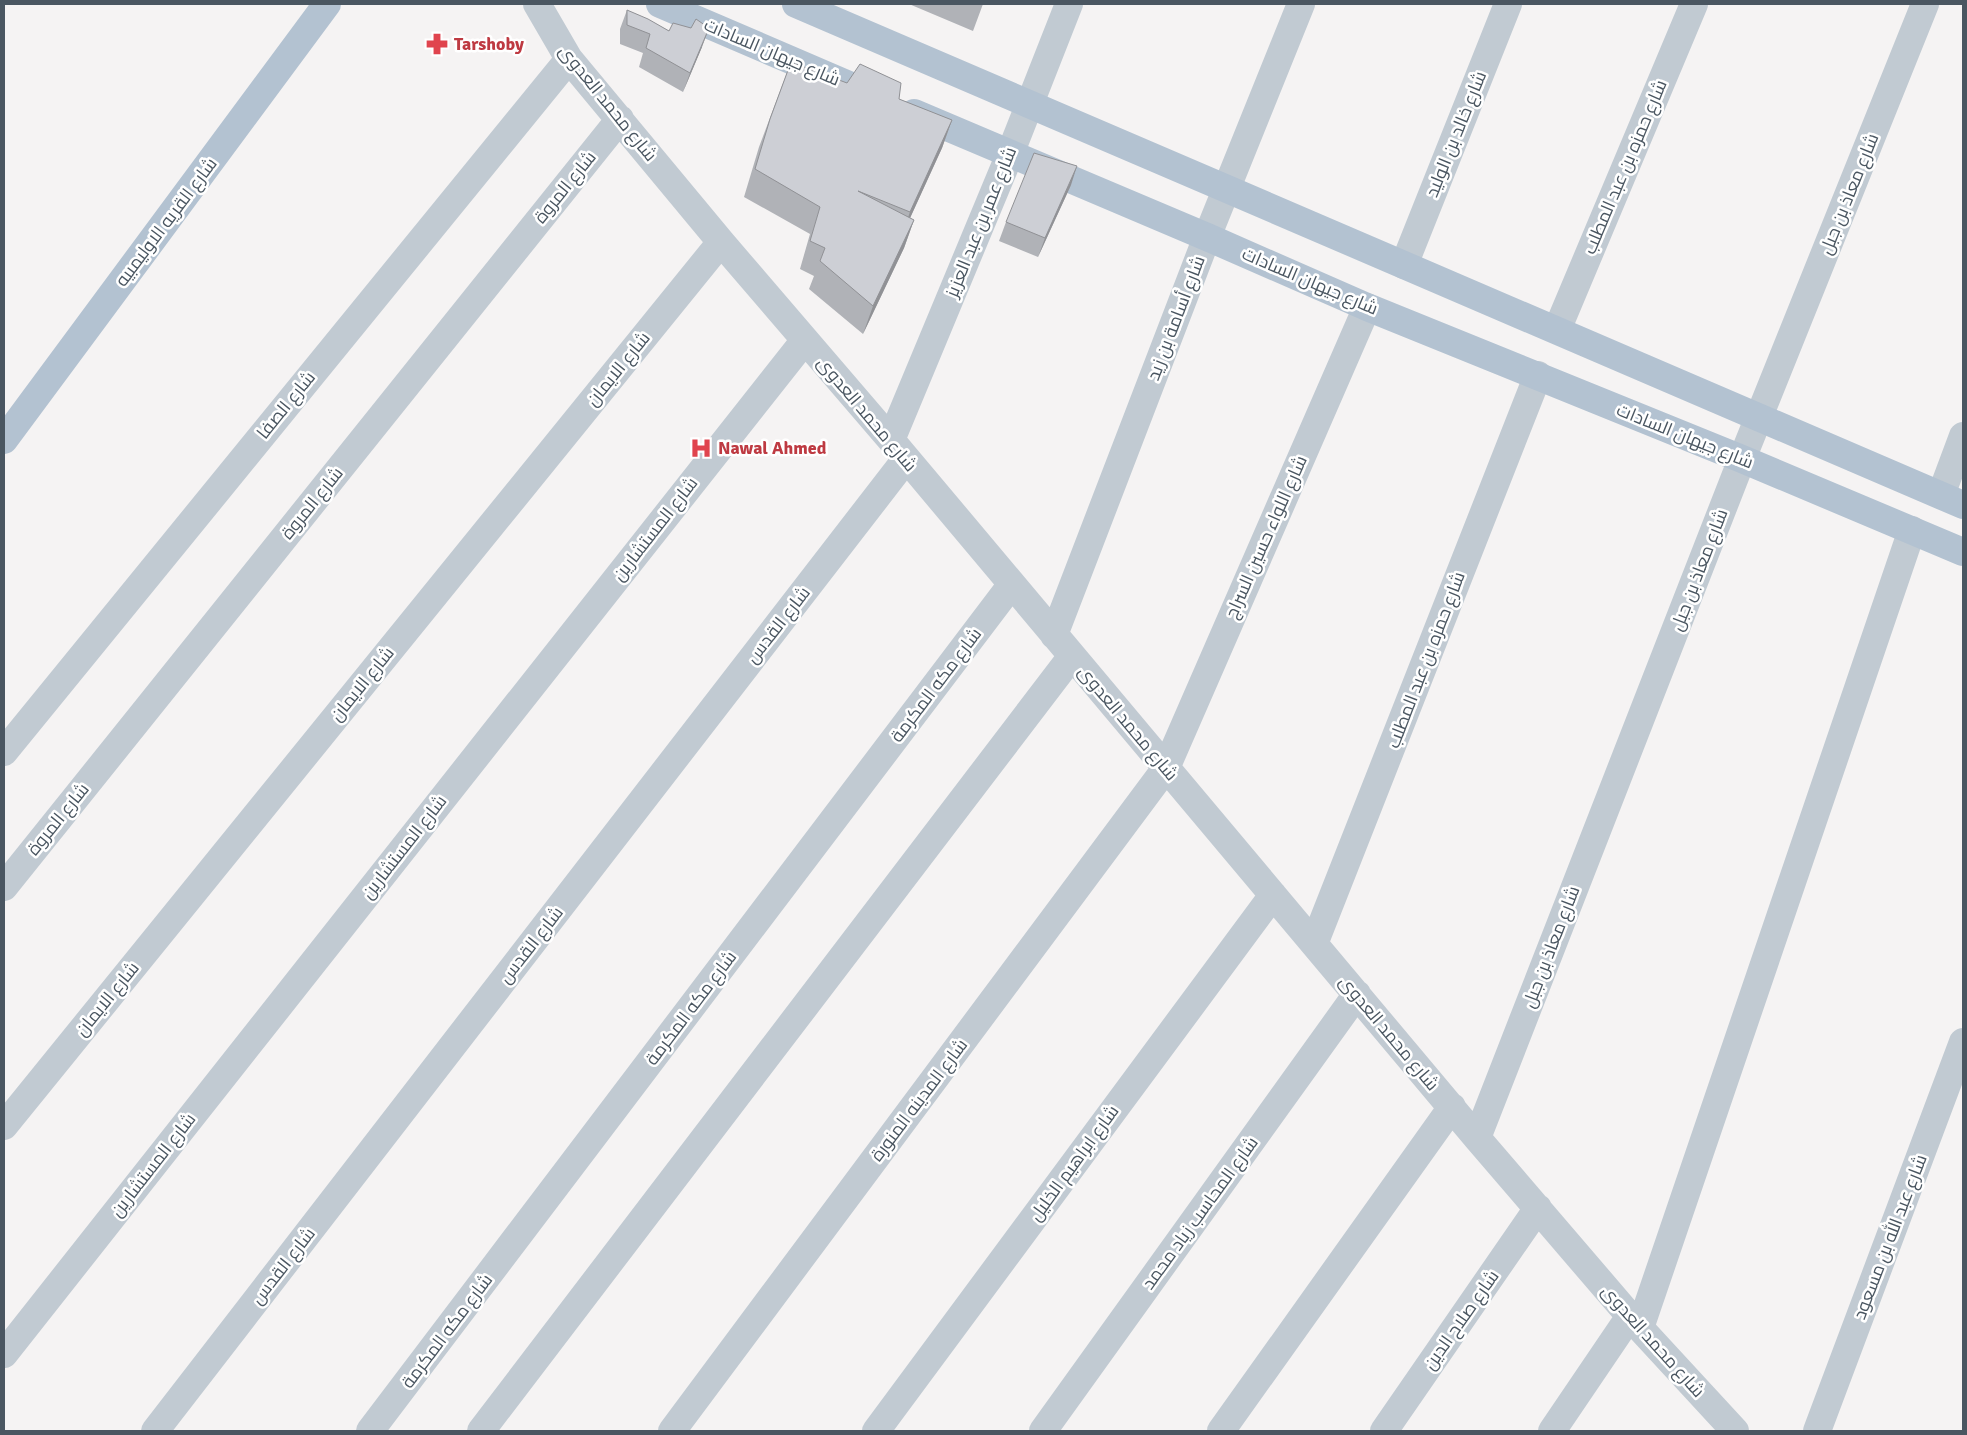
<svg xmlns="http://www.w3.org/2000/svg" width="1967" height="1435" font-family="Signika,Cairo,sans-serif">
<style>
.lines{fill:none;stroke-linecap:round;stroke-linejoin:round}
.minor{stroke:#c1cad2;stroke-width:28}
.major{stroke:#b3c2d1;stroke-width:28}
.wall{fill:#b0b2b7}
.shaded-wall{fill:#909195}
.building{fill:#cdcfd5;stroke:#909195}
.labels{text-anchor:middle;stroke-width:5;stroke-linejoin:round;paint-order:stroke}
.health-label{font-size:18px;font-weight:bold;fill:#be3a42;stroke:#fff;text-anchor:start}
.street-label{font-size:18px;fill:#4a5661;stroke:#fff}
</style>
<rect width="100%" height="100%" fill="#f5f3f3"/>
<g class="lines">
<path class="minor" d="M537,4l32,55 152,183 170,198 586,698 163,190 95,103
M1404,265l104,-261
M1557,330l137,-326
M891,440l119,-286 59,-150
M1941,495l22,-59
M1054,635l153,-398 94,-233
M4,752l565,-693
M4,887l616,-768
M1314,944l224,-569
M4,1126l717,-884
M1477,1138l265,-679 183,-455
M1640,1328l272,-798
M4,1354l801,-1014
M155,1431l751,-972
M370,1431l642,-847
M481,1431l591,-775
M672,1431l494,-663 201,-461
M876,1431l397,-536
M1043,1431l314,-437
M1221,1431l231,-324
M1384,1431l154,-223
M1552,1431l78,-115
M1817,1431l146,-389"/>
<path class="major" d="M660,4l203,87
M796,4l1167,501
M914,113l293,124 160,70 375,152 221,93
M4,440l323,-436"/>
</g>
<path class="wall" d="M909,4h74l-10,27z
M627,10l75,37 -19,45 -44,-25 4,-14 -23,-9v-15z
M791,62l56,21 52,16 53,21 -10,28 -32,70 4,2 -10,28 -41,86 -54,-45 5,-13 -14,-7 10,-35 -66,-37 15,-50z
M1071,185l-33,72 -39,-16 7,-19z"/>
<path class="shaded-wall" d="M709,28l-7,19 -19,45 7,-19z
M952,120l-10,28 -42,92 10,-28z
M1077,166l-6,19 -33,72 7,-19z
M914,220l-10,28 -41,86 10,-28z"/>
<path class="building" d="M627,10l21,9 21,12 4,-8 18,5 5,-9 13,9 -19,45 -44,-25 4,-14 -23,-9z
M791,62l56,21 13,-19 41,19 -2,16 53,21 -42,92 -52,-21 56,29 -41,86 -53,-45 5,-13 -15,-7 10,-34 -65,-38 15,-50z
M1034,153l43,13 -32,72 -39,-16z"/>
<defs>
<g id="pharmacy-bare" transform="scale(1.725)"><path d="M-2-6h4v4h4v4h-4v4h-4v-4h-4v-4h4Z" fill="#e0444e" stroke="#fff" stroke-width="2.5" paint-order="stroke"/></g>
<g id="hospital-bare" transform="scale(1.725)"><path d="M-5-5h3v3.5h4V-5h3V5h-3V1.5h-4V5h-3Z" fill="#e0444e" stroke="#fff" stroke-width="2.5" paint-order="stroke"/></g>
</defs>
<g fill-rule="evenodd">
<use href="#pharmacy-bare" x="437" y="44"/>
<use href="#hospital-bare" x="701" y="448"/>
</g>
<g class="labels">
<g class="health-label">
<text x="454" y="50">Tarshoby</text>
<text x="718" y="454">Nawal Ahmed</text>
</g>
<g class="street-label">
<text transform="translate(772 52) rotate(23)" y="6">شارع جيهان السادات</text>
<text transform="translate(608 103) rotate(51)" y="6">شارع محمد العدوى</text>
<text transform="translate(1456 134) rotate(-68)" y="6">شارع خالد بن الوليد</text>
<text transform="translate(1625 167) rotate(-67)" y="6">شارع حمزه بن عبد المطلب</text>
<text transform="translate(565 187) rotate(-51)" y="6">شارع المروة</text>
<text transform="translate(1849 194) rotate(-68)" y="6">شارع معاذ بن جبل</text>
<text transform="translate(166 222) rotate(-53)" y="6">شارع القريه الاوليمبيه</text>
<text transform="translate(981 222) rotate(-68)" y="6">شارع عمر بن عبد العزيز</text>
<text transform="translate(1310 281) rotate(23)" y="6">شارع جيهان السادات</text>
<text transform="translate(1176 318) rotate(-69)" y="6">شارع أسامة بن زيد</text>
<text transform="translate(618 369) rotate(-51)" y="6">شارع الايمان</text>
<text transform="translate(286 405) rotate(-51)" y="6">شارع الصفا</text>
<text transform="translate(867 414) rotate(50)" y="6">شارع محمد العدوى</text>
<text transform="translate(1685 436) rotate(22)" y="6">شارع جيهان السادات</text>
<text transform="translate(312 503) rotate(-51)" y="6">شارع المروة</text>
<text transform="translate(655 529) rotate(-52)" y="6">شارع المستشارين</text>
<text transform="translate(1266 537) rotate(-66)" y="6">شارع اللواء حسين السراج</text>
<text transform="translate(1699 570) rotate(-69)" y="6">شارع معاذ بن جبل</text>
<text transform="translate(778 625) rotate(-52)" y="6">شارع القدس</text>
<text transform="translate(1426 660) rotate(-69)" y="6">شارع حمزه بن عبد المطلب</text>
<text transform="translate(362 684) rotate(-51)" y="6">شارع الايمان</text>
<text transform="translate(936 685) rotate(-53)" y="6">شارع مكه المكرمة</text>
<text transform="translate(1128 723) rotate(50)" y="6">شارع محمد العدوى</text>
<text transform="translate(58 819) rotate(-51)" y="6">شارع المروة</text>
<text transform="translate(404 847) rotate(-52)" y="6">شارع المستشارين</text>
<text transform="translate(531 945) rotate(-52)" y="6">شارع القدس</text>
<text transform="translate(1551 947) rotate(-69)" y="6">شارع معاذ بن جبل</text>
<text transform="translate(107 999) rotate(-51)" y="6">شارع الايمان</text>
<text transform="translate(691 1008) rotate(-53)" y="6">شارع مكه المكرمة</text>
<text transform="translate(1389 1033) rotate(50)" y="6">شارع محمد العدوى</text>
<text transform="translate(919 1100) rotate(-53)" y="6">شارع المدينه المنورة</text>
<text transform="translate(1074 1163) rotate(-54)" y="6">شارع ابراهيم الخليل</text>
<text transform="translate(153 1165) rotate(-52)" y="6">شارع المستشارين</text>
<text transform="translate(1200 1213) rotate(-54)" y="6">شارع المحاسب زياد محمد</text>
<text transform="translate(1890 1237) rotate(-69)" y="6">شارع عبد الله بن مسعود</text>
<text transform="translate(283 1266) rotate(-52)" y="6">شارع القدس</text>
<text transform="translate(1461 1320) rotate(-55)" y="6">شارع صلاح الدين</text>
<text transform="translate(447 1331) rotate(-53)" y="6">شارع مكه المكرمة</text>
<text transform="translate(1653 1341) rotate(48)" y="6">شارع محمد العدوى</text>
</g>
</g>
<rect width="1967" height="1435" fill="none" stroke="#4a5661" stroke-width="10"/>
</svg>
